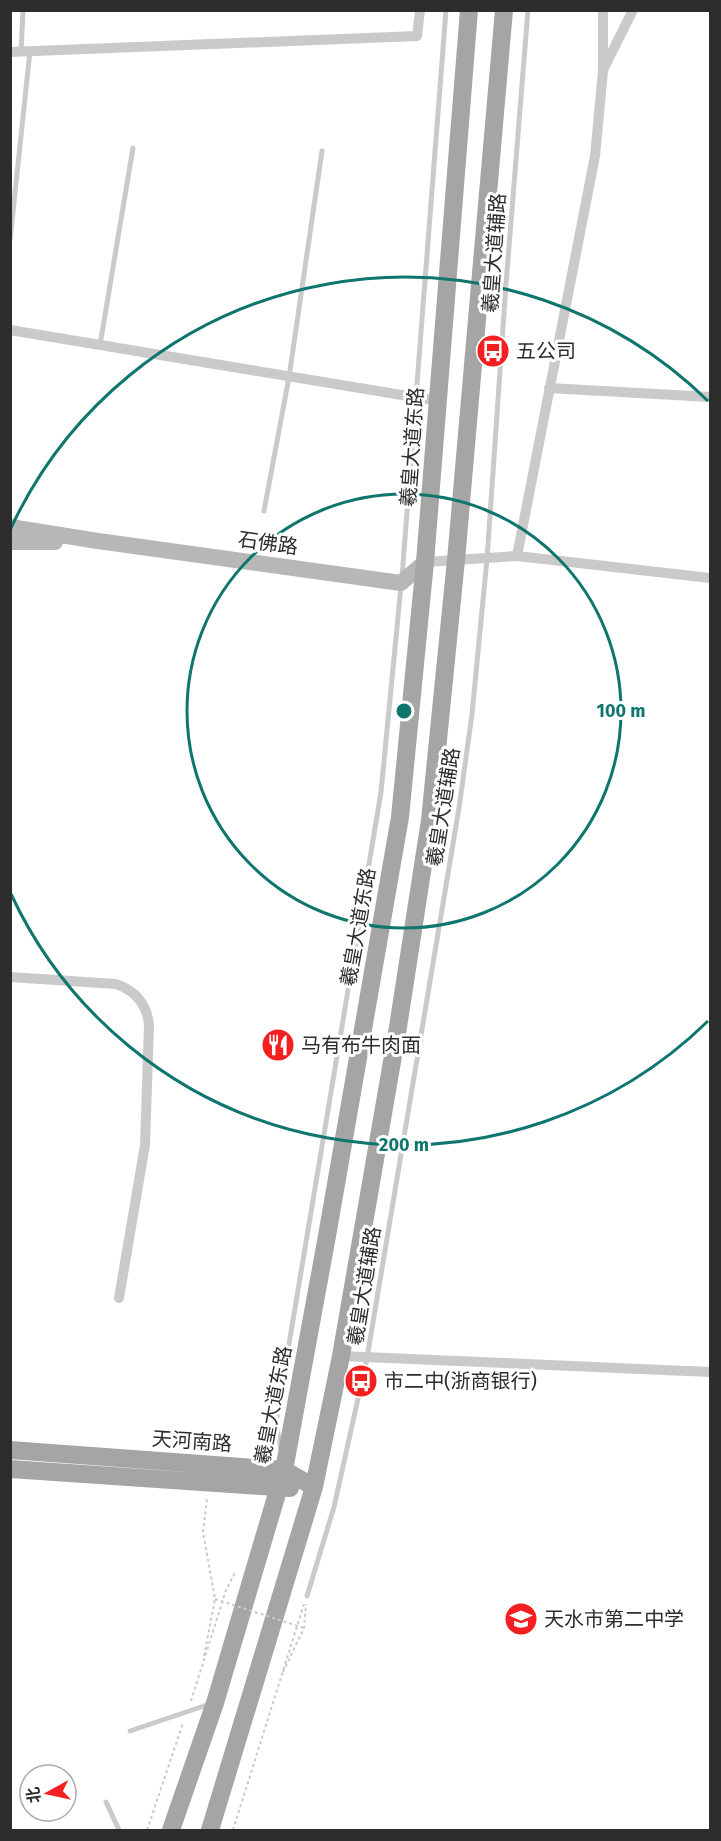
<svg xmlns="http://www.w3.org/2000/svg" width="721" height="1841" font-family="'Fira Sans','Noto Sans SC',sans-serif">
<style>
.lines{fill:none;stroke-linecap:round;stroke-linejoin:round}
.path{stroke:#cacaca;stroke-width:2;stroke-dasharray:3 3;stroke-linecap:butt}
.lane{stroke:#cacaca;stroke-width:5}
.street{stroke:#cacaca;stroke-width:10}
.secondary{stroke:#b7b7b7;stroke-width:16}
.primary{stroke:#a5a5a5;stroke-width:18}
.path-bridge{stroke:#cacaca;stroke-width:2;stroke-dasharray:3 3;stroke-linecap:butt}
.ring{fill:none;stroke:#0f766e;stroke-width:3}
.labels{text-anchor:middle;stroke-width:6;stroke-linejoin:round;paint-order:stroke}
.street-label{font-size:20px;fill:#2d2d2d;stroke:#fff}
.poi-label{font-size:20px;fill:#2d2d2d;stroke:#fff;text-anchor:start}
.centre{fill:#0f766e;stroke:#fff;stroke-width:3}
.ring-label{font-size:18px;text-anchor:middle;font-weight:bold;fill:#0f766e;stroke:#fff;stroke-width:6;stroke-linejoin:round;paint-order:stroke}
</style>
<rect width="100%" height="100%" fill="#fff"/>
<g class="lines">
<path class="path" d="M204,1656l11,-57 -12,-67 4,-33
M283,1672l21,-44 2,-24
M191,1701l35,-111 10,-19
M147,1830l36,-107
M233,1830l71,-226"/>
<path class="lane" d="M21,52l2,-42
M10,240l20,-189
M100,345l33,-197
M264,511l25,-134 33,-226
M402,577l44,-567
M281,1449l-5,-27 105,-630 20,-206
M307,1596l27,-89 33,-149 92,-550 13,-94 15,-155 19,-275 22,-274
M130,1731l80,-27
M106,1802l13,28"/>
<path class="street" d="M10,52l407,-16 3,-26
M604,68l29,-58
M10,330l428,71
M549,388l161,9
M517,556l193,22
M425,562l92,-6 78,-400 8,-85v-61
M10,977l106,7c20,7 31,20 33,41l-4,120 -26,153
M341,1356l369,16"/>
<path class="secondary" d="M10,527l88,14 303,42 24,-21
M10,542h45"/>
<path class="primary" d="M10,1450l274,20 30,17
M10,1469l280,19
M171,1830l44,-127 69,-233 43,-234 73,-419 25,-255 44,-552
M210,1830l104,-343 27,-131 57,-329 32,-207 26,-260 48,-550"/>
<path class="path-bridge" d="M215,1599l89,29"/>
</g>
<g class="ring">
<circle cx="404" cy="711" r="217"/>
<path d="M708 1021A434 434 0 0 1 11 894M11 528A434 434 0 0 1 708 401"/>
</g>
<defs>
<g id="bus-disc" transform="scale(1.725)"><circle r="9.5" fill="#f41f20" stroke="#fff"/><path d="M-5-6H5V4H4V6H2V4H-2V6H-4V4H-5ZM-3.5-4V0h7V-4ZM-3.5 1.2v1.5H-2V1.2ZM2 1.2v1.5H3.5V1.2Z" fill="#fff"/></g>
<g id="restaurant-disc" transform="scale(1.725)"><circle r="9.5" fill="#f41f20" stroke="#fff"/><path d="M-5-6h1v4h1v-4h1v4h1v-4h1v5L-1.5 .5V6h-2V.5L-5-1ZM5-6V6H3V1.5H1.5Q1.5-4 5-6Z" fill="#fff"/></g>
<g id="school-disc" transform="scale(1.725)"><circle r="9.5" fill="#f41f20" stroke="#fff"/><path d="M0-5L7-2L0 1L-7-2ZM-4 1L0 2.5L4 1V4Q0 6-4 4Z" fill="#fff"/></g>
</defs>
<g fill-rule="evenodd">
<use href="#bus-disc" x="493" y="351"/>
<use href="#restaurant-disc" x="278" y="1045"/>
<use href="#bus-disc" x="361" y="1381"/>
<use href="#school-disc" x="521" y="1619"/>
</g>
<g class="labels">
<g class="street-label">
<text transform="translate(494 253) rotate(-86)" y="7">羲皇大道辅路</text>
<text transform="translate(412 447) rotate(-86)" y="7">羲皇大道东路</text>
<text transform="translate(268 543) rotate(8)" y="7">石佛路</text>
<text transform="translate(443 807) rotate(-81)" y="7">羲皇大道辅路</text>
<text transform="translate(358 927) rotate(-80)" y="7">羲皇大道东路</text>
<text transform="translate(364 1286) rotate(-81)" y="7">羲皇大道辅路</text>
<text transform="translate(273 1405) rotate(-79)" y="7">羲皇大道东路</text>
<text transform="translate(192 1441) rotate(4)" y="7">天河南路</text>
</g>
<g class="poi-label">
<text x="516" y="358">五公司</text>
<text x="301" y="1052">马有布牛肉面</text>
<text x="384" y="1388">市二中(浙商银行)</text>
<text x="544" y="1626">天水市第二中学</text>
</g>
</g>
<circle cx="404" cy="711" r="9" class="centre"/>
<g class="ring-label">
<text x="621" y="717">100 m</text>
<text x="404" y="1151">200 m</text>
</g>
<rect width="721" height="1841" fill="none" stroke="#2d2d2d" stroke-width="24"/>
<g transform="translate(48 1793) rotate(262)"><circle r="28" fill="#ffffff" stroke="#ababab" stroke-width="1.5"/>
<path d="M0-4.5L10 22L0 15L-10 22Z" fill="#f41f20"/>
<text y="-9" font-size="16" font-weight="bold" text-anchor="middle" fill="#2d2d2d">北</text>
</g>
</svg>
